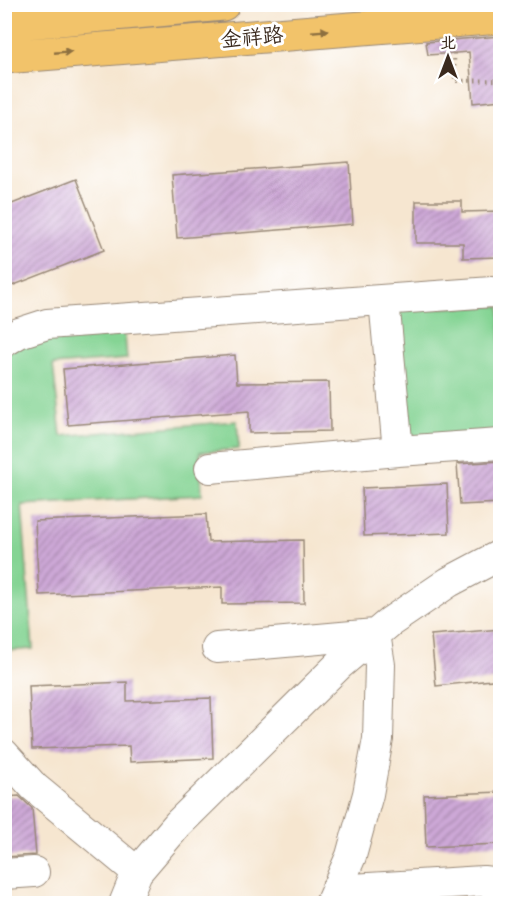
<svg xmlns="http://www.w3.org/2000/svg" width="505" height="908" font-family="'Architects Daughter','LXGW WenKai TC',sans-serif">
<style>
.green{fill:#85d494;stroke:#607f59;stroke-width:1.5}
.building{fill:url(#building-hatch)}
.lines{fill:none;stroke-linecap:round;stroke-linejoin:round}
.minor-casing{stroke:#988877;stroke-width:32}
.major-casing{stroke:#988877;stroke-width:35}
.path{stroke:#988877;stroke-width:4;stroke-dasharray:1.5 4.5;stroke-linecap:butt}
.minor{stroke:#fff;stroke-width:30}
.major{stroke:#f2c36a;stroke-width:33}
.oneway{fill:#8d6f40}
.labels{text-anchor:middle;stroke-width:6;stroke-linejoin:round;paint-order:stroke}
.street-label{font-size:21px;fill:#3b2a1e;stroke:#fff}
</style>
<defs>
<pattern id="building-hatch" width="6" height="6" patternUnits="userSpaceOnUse" patternTransform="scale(1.5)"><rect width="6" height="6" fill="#cda8d7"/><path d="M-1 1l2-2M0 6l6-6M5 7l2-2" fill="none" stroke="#a889ae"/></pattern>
</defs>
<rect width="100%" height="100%" fill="#fff"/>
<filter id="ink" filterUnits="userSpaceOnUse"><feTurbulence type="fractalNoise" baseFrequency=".0167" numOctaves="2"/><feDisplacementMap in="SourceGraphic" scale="12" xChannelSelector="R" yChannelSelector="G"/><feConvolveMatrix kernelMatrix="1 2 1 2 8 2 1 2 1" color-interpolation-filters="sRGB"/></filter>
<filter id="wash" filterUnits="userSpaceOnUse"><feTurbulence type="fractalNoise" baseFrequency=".008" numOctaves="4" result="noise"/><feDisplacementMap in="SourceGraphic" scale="24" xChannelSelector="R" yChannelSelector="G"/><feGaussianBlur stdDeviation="1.35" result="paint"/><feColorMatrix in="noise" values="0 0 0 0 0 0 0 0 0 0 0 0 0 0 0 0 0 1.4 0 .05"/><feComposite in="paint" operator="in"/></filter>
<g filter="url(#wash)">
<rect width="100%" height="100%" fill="#f6e6d0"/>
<path class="green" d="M500,306v127l-92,7 -13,-131z
M124,325l3,34 -74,6 8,71 176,-15 2,28 -39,3 2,43 -180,10 11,144 -28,2v-298l36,-17z"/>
<g id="blocks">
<path class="building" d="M501,36v64l-28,3 -4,-51 -41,3 -2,-13z
M349,162l4,62 -176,14 -5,-63z
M76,179l28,71 -100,39v-82z
M416,201h46v11l39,-1v46l-38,1v-15h-47z
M235,355l2,28 92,-1 1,49 -81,2v-22l-181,14 -5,-56z
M501,461v42l-41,2 -3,-41z
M447,484l2,49 -85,3 -2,-48z
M206,514l2,28 95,-2 1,63 -82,1v-17l-183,8 -4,-74z
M501,629v50l-65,7 -5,-51z
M127,682v19l84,-3 2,60 -83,4 -1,-16 -97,3 -3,-63z
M501,792v52l-75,3 -2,-52z
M19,796l13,12 4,47 -32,2v-60z"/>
</g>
</g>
<g filter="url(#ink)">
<use href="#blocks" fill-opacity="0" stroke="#988877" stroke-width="1.5"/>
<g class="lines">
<g class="minor-casing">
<path id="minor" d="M384,300l14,151 102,-7
M4,342l15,-9 28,-9 445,-32 8,2
M210,468l188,-17
M217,648l158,-14 5,31 -2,74 -10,55 -17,62 -21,48
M4,754l30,33 103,85
M4,874l30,-2
M336,890l147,-9 17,2
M124,904l13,-32 41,-48 161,-159 51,-43 59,-40 51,-27"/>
</g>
<g class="major-casing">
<path id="major" d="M4,24l219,-20
M4,57l496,-40"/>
</g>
<path class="path" d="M454,53l1,28 45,-1"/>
<use href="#minor" class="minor"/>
<use href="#major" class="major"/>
</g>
<defs><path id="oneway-solid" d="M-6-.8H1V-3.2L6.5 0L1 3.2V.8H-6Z" transform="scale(1.5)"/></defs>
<g class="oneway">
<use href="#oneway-solid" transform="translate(320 31) rotate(-5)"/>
<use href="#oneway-solid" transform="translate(63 52) rotate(-5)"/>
</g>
</g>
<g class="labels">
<g class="street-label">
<text transform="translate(252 37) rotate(-5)" y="7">金祥路</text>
</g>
</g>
<rect width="505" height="908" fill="none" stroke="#fff" stroke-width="24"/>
<g transform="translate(448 57)" stroke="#ffffff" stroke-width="4.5" paint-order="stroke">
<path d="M0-4.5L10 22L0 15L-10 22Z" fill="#3b2a1e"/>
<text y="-9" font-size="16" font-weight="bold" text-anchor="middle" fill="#3b2a1e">北</text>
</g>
</svg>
